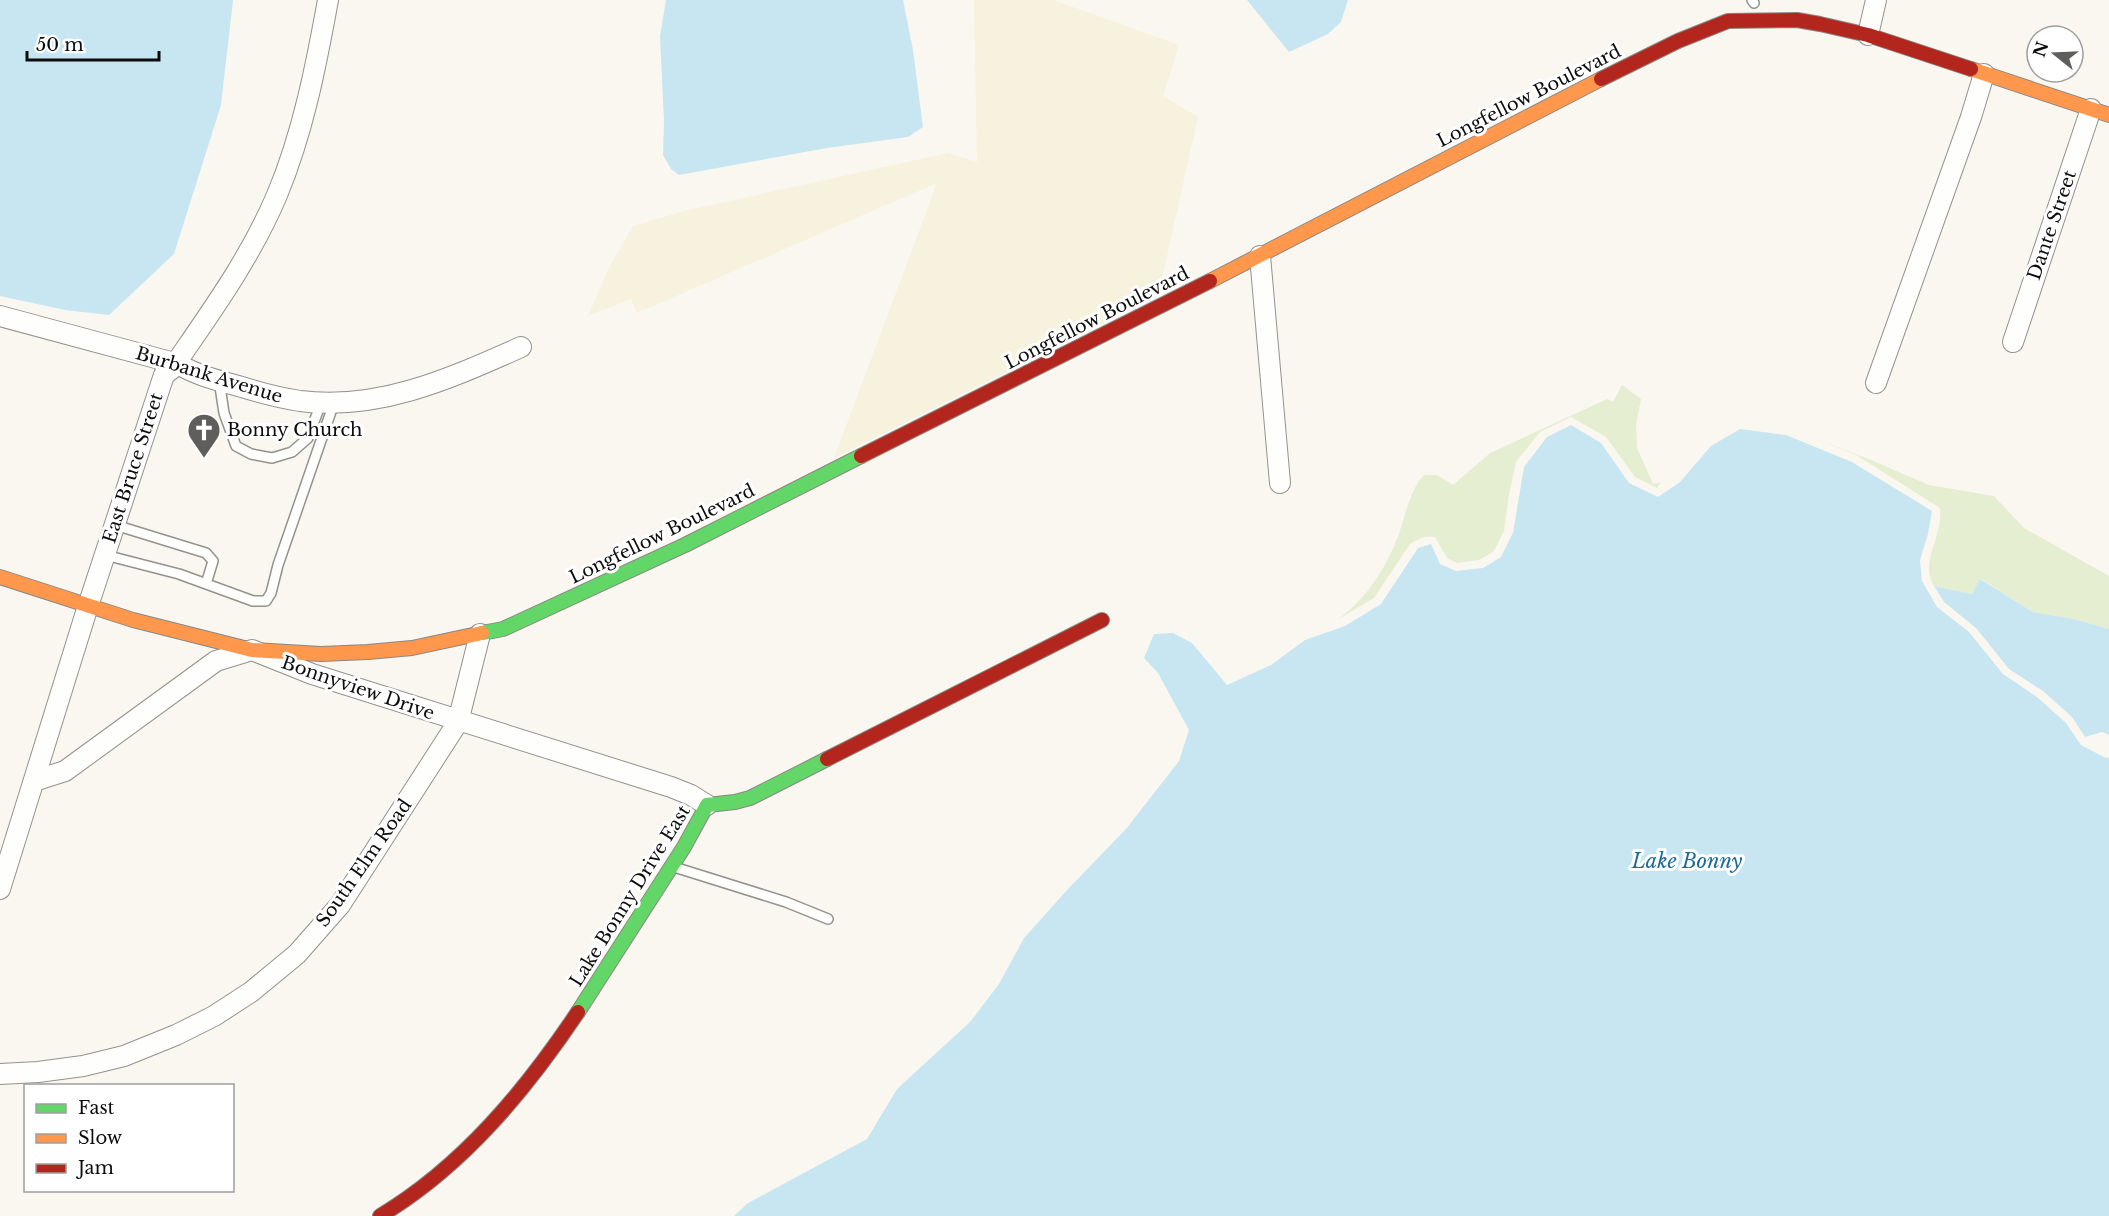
<svg xmlns="http://www.w3.org/2000/svg" width="2109" height="1216" font-family="'Libre Baskerville',serif">
<style>
.farmland{fill:#f6f2dd}
.green{fill:#e5eed1}
.water{fill:#c8e6f2}
.lines{fill:none;stroke-linecap:round;stroke-linejoin:round}
.lane-casing{stroke:#93928f;stroke-width:12}
.street-casing{stroke:#93928f;stroke-width:22}
.fast-casing{stroke:#8a8885;stroke-width:16}
.slow-casing{stroke:#8a8885;stroke-width:16}
.jam-casing{stroke:#8a8885;stroke-width:16}
.lane{stroke:#fefefd;stroke-width:9}
.street{stroke:#fefefd;stroke-width:20}
.fast{stroke:#63d668;stroke-width:14}
.slow{stroke:#ff974d;stroke-width:14}
.jam{stroke:#b3261e;stroke-width:14}
.labels{text-anchor:middle;stroke-width:6;stroke-linejoin:round;paint-order:stroke}
.street-label{font-size:18px;fill:#0c0c0c;stroke:#fff}
.poi-label{font-size:18px;fill:#0c0c0c;stroke:#fff;text-anchor:start}
.water-label{font-size:20px;font-style:italic;fill:#1b6a98;stroke:#fff}
</style>
<rect width="100%" height="100%" fill="#faf7f0"/>
<path class="farmland" d="M974,0h80l125,45 -16,51 35,21 -40,179 -324,162 103,-275 -300,130 -6,-14 -43,17 21,-48 24,-42 51,-15 264,-58 29,9z"/>
<path class="green" d="M1622,385l19,14 -5,26 1,23 16,36 8,-2 -4,6 -22,-11 -29,-40 -35,-20 -31,15 -24,30 -7,33 -5,36 -10,20 -15,9 -22,3 -10,-5 -12,-21c-8,-2 -18,2 -25,7l-36,54 -37,22c27,-19 48,-50 60,-81 9,-23 11,-46 27,-64h13l16,10 37,-32 117,-54 6,3z
M1812,437l59,23 58,25 65,11 30,32 85,48v53l-35,-10 -41,-7 -52,-33 -9,15 -38,-8c-15,-25 10,-51 6,-78l-84,-53z"/>
<path class="water" d="M0,0h233l-12,105 -47,149 -65,61 -44,-5 -65,-14z
M666,0h237l10,50 10,77 -15,10 -81,11 -148,27 -8,-6 -8,-14 1,-33 -4,-86z
M1247,0h101l-7,22 -13,12 -39,18z
M1571,425l30,18 28,40 29,14 22,-15 31,-36 29,-17 46,6 66,27 80,49 -4,23 -8,26 2,21 15,26 32,25 34,42 34,23 29,26 15,22 23,12 5,1v458h-1375l14,-13 119,-64 30,-50 73,-67 29,-38 25,-46 44,-49 58,-60 53,-68 10,-31 -31,-57 -14,-15 10,-24 19,-1 19,10 35,42 44,-20 34,-25 40,-14 36,-22 37,-56 13,-4 9,20 16,7 27,-3 18,-11 12,-24 11,-66 23,-30z
M1980,579l53,33 41,7 35,10v106l-7,-3 -17,5 -13,-20 -29,-26 -34,-22 -33,-41 -32,-26 -10,-16 38,8z"/>
<g class="lines">
<g class="lane-casing">
<path id="lane" d="M1752,0l2,3
M219,380l5,33 12,33 15,8 21,4 20,-6 16,-14 13,-35
M115,525l91,28 7,8 -7,23
M105,555l74,19 74,27h13l5,-8 7,-28 56,-162
M674,867l112,35 42,17"/>
</g>
<g class="street-casing">
<path id="street" d="M1868,35l8,-35
M1260,256l20,227
M0,316l178,48c20,12 42,17 64,23 19,6 39,11 58,14 80,10 151,-23 221,-54
M2013,342l78,-233
M1876,383l95,-266 13,-43
M34,781l31,-10 151,-110 36,-11 60,24 359,113 20,8 16,10
M0,889l88,-283 76,-231 14,-11 2,-7c36,-52 72,-103 97,-162 26,-62 39,-129 51,-195
M0,1074l38,-2 45,-6 41,-10 52,-21 38,-19 37,-24 46,-38 43,-49 118,-183 22,-88"/>
</g>
<g class="fast-casing">
<path id="fast" d="M482,633l21,-4 182,-84 176,-89
M578,1012l106,-165 23,-42 28,-3 15,-4 77,-39"/>
</g>
<g class="slow-casing">
<path id="slow" d="M1971,69l138,46
M1210,281l391,-202
M0,577l133,43 119,30 69,4 47,-2 44,-4 70,-15"/>
</g>
<g class="jam-casing">
<path id="jam" d="M1601,79l77,-38 50,-20 69,-1 23,4 48,11 103,34
M861,456l349,-175
M827,759l275,-139
M380,1216c82,-49 145,-125 198,-204"/>
</g>
<use href="#lane" class="lane"/>
<use href="#street" class="street"/>
<use href="#fast" class="fast"/>
<use href="#slow" class="slow"/>
<use href="#jam" class="jam"/>
</g>
<defs>
<g id="church-pin" transform="scale(1.725)"><path d="M0 17L-7.5 6A9.5 9.5 0 1 1 7.5 6Z" fill="#5f5e5c" stroke="#fff"/><path d="M-1.2-6h2.4v3.5h3.3v2.4h-3.3V6h-2.4V-.1h-3.3v-2.4h3.3Z" fill="#fff"/></g>
</defs>
<g fill-rule="evenodd">
<use href="#church-pin" x="204" y="430"/>
</g>
<g class="labels">
<g class="street-label">
<text transform="translate(1529 96) rotate(-27)" y="6">Longfellow Boulevard</text>
<text transform="translate(2052 225) rotate(-71)" y="6">Dante Street</text>
<text transform="translate(1097 318) rotate(-27)" y="6">Longfellow Boulevard</text>
<text transform="translate(209 375) rotate(17)" y="6">Burbank Avenue</text>
<text transform="translate(133 468) rotate(-72)" y="6">East Bruce Street</text>
<text transform="translate(662 534) rotate(-26)" y="6">Longfellow Boulevard</text>
<text transform="translate(358 688) rotate(19)" y="6">Bonnyview Drive</text>
<text transform="translate(364 863) rotate(-55)" y="6">South Elm Road</text>
<text transform="translate(630 896) rotate(-58)" y="6">Lake Bonny Drive East</text>
</g>
<g class="poi-label">
<text x="227" y="436">Bonny Church</text>
</g>
<g class="water-label">
<text x="1687" y="868">Lake Bonny</text>
</g>
</g>
<rect x="24" y="1084" width="210" height="108" fill="#ffffff" stroke="#9e9e9e" stroke-width="1.5"/>
<rect x="36" y="1104" width="30" height="9" fill="#63d668" stroke="#9e9e9e" stroke-width="1.5"/>
<text x="78" y="1114" font-size="18" fill="#0c0c0c">Fast</text>
<rect x="36" y="1134" width="30" height="9" fill="#ff974d" stroke="#9e9e9e" stroke-width="1.5"/>
<text x="78" y="1144" font-size="18" fill="#0c0c0c">Slow</text>
<rect x="36" y="1164" width="30" height="9" fill="#b3261e" stroke="#9e9e9e" stroke-width="1.5"/>
<text x="78" y="1174" font-size="18" fill="#0c0c0c">Jam</text>
<g transform="translate(2055 54) rotate(288)"><circle r="28" fill="#ffffff" stroke="#9e9e9e" stroke-width="1.5"/>
<path d="M0-4.5L10 22L0 15L-10 22Z" fill="#5f5e5c"/>
<text y="-9" font-size="16" font-weight="bold" text-anchor="middle" fill="#0c0c0c">N</text>
</g>
<path d="M27 51v9h132v-9" fill="none" stroke="#0c0c0c" stroke-width="3"/>
<text x="36" y="51" font-size="18" fill="#0c0c0c" stroke="#ffffff" stroke-width="4.5" paint-order="stroke">50 m</text>
</svg>
